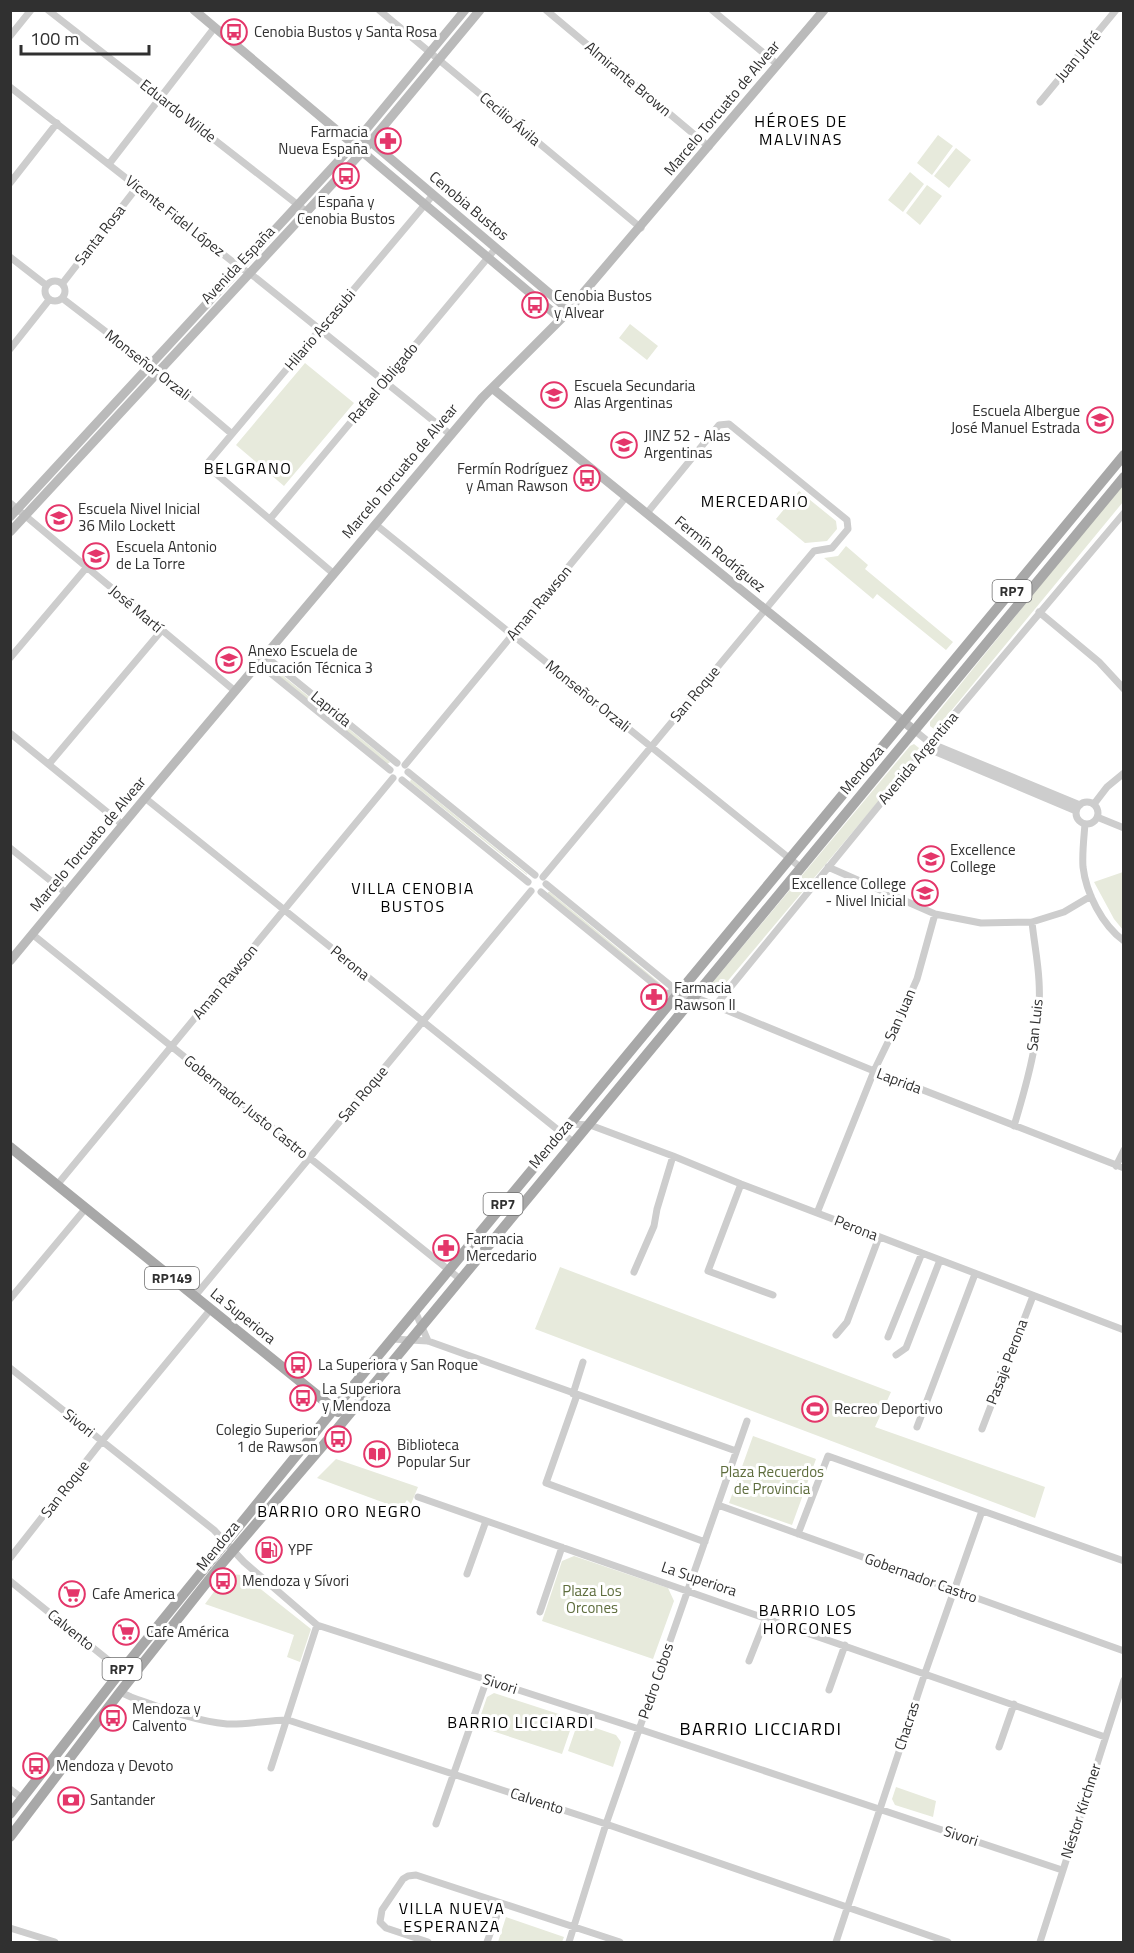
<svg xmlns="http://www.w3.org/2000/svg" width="1134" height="1953" font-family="'Titillium Web',sans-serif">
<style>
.green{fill:#e7eadc}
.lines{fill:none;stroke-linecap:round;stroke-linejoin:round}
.street{stroke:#cdcdcd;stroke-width:7}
.secondary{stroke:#bababa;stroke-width:9}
.primary{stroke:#a8a8a8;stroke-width:10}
.labels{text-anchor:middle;stroke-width:6;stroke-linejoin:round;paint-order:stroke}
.shield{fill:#fff;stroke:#6e6e6e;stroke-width:1.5}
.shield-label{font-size:14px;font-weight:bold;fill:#303030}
.poi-label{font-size:15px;fill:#303030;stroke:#fff;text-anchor:start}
.street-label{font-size:15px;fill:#303030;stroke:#fff}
.park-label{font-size:15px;fill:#5e6d3d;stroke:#fff}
.neighbourhood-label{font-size:16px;letter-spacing:1.5px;fill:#000;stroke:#fff}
.quarter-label{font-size:18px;letter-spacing:1.5px;fill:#000;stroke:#fff}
</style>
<rect width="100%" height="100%" fill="#fff"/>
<path class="green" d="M938,135l15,11 -21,29 -15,-12z
M956,148l15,12 -22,28 -15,-12z
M910,172l14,12 -21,28 -15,-12z
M927,185l15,11 -22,29 -14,-12z
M630,324l28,22 -11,14 -28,-22z
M305,363l49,40 -70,83 -48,-41z
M1123,483v19l-186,226 -3,1 -4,-3v-4z
M799,491l37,30 1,8 -10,12 -22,2 -29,-24z
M846,546l22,19 -3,4 88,73 -7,8 -69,-56 -4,5 -49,-41 14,-2z
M272,667l118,95 -1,1 -2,1 -117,-95z
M914,744l5,4v5l-204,243h-3l-5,-3v-4l203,-243z
M411,779l116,95v1l-117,-93z
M1123,872h1l-1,58 -9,-11 -20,-37z
M548,892h2l111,92 -2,1 -111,-91z
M560,1267l331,125 -16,35 170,60 -10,31 -500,-189z
M753,1436l63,23 -24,66 -63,-22z
M336,1459l82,28 -7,17 -4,-4 -6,9 -84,-31z
M574,1556l94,32 6,13 -21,58 -111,-38 20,-60z
M227,1574l16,1 68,54 -11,33 -13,-5 7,-22 -89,-31z
M494,1693l80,26 -12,35 -85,-28 10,-29z
M578,1722l38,13 5,7 -8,25 -45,-16z
M896,1787l40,14 -3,16 -38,-12 -3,-6z
M506,1917l58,20 -2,5h-64z"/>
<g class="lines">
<path class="street" d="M48,10l259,202
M379,10l262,218
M546,10l163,137
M712,10l66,55
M10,36l21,-26
M10,87l223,175 23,16 195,157
M1040,102l76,-92
M109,164l106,-137
M10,183l47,-60
M10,257l36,28
M45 291a10 10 0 1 1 20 0a10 10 0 1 1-20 0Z
M62,284l76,-98
M62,298l103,79 67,57
M10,349l39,-49
M10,503l225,188
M270,519l226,-271
M375,524l425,343
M334,574l-128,-109 227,-270
M1039,612l60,50 25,27
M265,656l132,107
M10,658l77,-91
M258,663l132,107
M914,730l16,13 6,9 140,59
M10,733l113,92
M930,743l150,62
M49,764l113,-134
M405,765l221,-268
M408,772l127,103
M402,780l126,102
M145,798l428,344
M1076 813a11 11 0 1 1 22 0a11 11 0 1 1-22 0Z
M1094,804l13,-17 17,-14
M1097,817l27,11
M1085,824c-1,13 -3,29 -2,43 3,26 19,58 41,74
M10,848l56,45
M828,867l107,47 46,9 51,-1 32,-10 27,-16
M543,877l271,-326 18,-3 16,-19 -1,-9 -118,-96 -10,1 -72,88
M546,884l125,102 4,9
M541,892l124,101 27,3 182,75 250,97
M32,934l428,345
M715,1006l215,-263 194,-230
M570,1124l20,1 83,31 68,28 383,146
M1014,1126c14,-46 28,-96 25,-145 -1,-20 -5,-39 -7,-59
M1116,1166l8,-16
M741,1184l-33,87 65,24
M57,1185l336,-407
M817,1213l57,-142 29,-60 14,-32 18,-65
M634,1272l20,-46 3,-17 16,-53
M195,1296l336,-405
M10,1299l76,-91
M415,1311l13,30
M836,1335l11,-13 32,-85
M888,1337l34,-84
M392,1339l36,2 308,110
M896,1355l10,-7 34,-88
M10,1368l204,162 30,32 73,63 322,104 423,141
M573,1394l10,-32
M577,1395l-31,88 159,59
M917,1427l58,-153
M982,1429l51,-133
M418,1497l687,240
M718,1505l406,146
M798,1534l30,-78 296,105
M10,1558l92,-117 109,-132
M467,1574l19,-53
M10,1581l113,91
M540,1612l22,-65
M749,1661l17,-43
M829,1690l16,-45
M120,1692l11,5c31,11 62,24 96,27 20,1 41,-4 61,-4l318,104 342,118
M999,1747l15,-43
M271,1768l46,-143
M10,1789l13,10
M436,1824l51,-145
M10,1928l45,14
M428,1942l-42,-14 -6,-6 2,-12 21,-31 5,-3 8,-1 204,67
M487,1942l14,-38
M569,1942l37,-118 141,-403
M836,1942l89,-269 57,-162
M1040,1942l84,-262"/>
<path class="secondary" d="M194,10l367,309
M366,141l5,1 198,168
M492,388l422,342
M10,517l344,-373 111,-134
M10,532l352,-380 118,-142
M10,961l135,-163 337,-400 79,-79 263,-309"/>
<path class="primary" d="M10,1147l328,265
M10,1814l112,-144 212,-261 790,-954
M10,1837l110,-145 99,-125 113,-132 792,-958"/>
</g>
<defs>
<g id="bus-ring" transform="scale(1.35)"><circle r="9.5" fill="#fff" stroke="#e4366a" stroke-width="1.5"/><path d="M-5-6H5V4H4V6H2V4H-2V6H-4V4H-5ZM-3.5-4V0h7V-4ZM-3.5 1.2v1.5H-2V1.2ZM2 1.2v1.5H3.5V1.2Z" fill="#e4366a"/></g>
<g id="pharmacy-ring" transform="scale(1.35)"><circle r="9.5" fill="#fff" stroke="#e4366a" stroke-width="1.5"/><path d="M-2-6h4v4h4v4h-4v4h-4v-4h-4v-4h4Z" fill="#e4366a"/></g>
<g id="school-ring" transform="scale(1.35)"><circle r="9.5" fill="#fff" stroke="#e4366a" stroke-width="1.5"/><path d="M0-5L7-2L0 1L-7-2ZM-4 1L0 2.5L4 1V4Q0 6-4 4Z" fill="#e4366a"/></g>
<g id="stadium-ring" transform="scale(1.35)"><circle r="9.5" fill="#fff" stroke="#e4366a" stroke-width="1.5"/><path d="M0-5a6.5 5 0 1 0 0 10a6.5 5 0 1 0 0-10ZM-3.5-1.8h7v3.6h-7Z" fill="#e4366a"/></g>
<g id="library-ring" transform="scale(1.35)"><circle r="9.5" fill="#fff" stroke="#e4366a" stroke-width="1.5"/><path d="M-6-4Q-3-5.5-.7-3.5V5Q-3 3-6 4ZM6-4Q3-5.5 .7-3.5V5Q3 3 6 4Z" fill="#e4366a"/></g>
<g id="fuel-ring" transform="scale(1.35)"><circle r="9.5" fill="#fff" stroke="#e4366a" stroke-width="1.5"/><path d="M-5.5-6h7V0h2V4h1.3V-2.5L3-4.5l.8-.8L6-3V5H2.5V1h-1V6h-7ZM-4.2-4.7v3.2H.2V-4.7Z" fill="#e4366a"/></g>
<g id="supermarket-ring" transform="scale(1.35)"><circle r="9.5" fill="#fff" stroke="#e4366a" stroke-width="1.5"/><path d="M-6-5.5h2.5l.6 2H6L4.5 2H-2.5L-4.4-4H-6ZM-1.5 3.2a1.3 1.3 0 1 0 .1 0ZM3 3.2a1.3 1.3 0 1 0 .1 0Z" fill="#e4366a"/></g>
<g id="bank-ring" transform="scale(1.35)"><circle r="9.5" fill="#fff" stroke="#e4366a" stroke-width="1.5"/><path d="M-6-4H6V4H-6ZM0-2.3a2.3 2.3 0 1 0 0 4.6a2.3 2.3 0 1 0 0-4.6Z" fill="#e4366a"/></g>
</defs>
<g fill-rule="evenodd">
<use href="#bus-ring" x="234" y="32"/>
<use href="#pharmacy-ring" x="388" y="141"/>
<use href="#bus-ring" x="346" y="176"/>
<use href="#bus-ring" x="535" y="305"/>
<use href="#school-ring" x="554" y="395"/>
<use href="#school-ring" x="1100" y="420"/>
<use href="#school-ring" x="624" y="445"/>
<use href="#bus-ring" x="587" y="478"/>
<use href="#school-ring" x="59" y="518"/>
<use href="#school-ring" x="96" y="556"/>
<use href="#school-ring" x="229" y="660"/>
<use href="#school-ring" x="931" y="859"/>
<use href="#school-ring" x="925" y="893"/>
<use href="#pharmacy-ring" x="654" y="997"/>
<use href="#pharmacy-ring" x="446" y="1248"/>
<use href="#bus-ring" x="298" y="1365"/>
<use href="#bus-ring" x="303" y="1398"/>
<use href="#stadium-ring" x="815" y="1409"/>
<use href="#bus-ring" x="338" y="1439"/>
<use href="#library-ring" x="377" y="1454"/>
<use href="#fuel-ring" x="269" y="1550"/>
<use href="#bus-ring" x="223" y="1581"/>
<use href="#supermarket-ring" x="72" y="1594"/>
<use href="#supermarket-ring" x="126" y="1632"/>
<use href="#bus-ring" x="113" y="1718"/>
<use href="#bus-ring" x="36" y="1766"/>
<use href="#bank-ring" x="71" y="1800"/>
</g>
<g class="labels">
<g class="shield">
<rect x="992.5" y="580" width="39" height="22" rx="4.5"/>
<rect x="483.5" y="1193" width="39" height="22" rx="4.5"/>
<rect x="145" y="1267" width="54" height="22" rx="4.5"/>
<rect x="102.5" y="1658" width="39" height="22" rx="4.5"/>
</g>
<g class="shield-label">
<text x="1012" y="596">RP7</text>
<text x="503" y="1209">RP7</text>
<text x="172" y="1283">RP149</text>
<text x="122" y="1674">RP7</text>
</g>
<g class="poi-label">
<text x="254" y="37">Cenobia Bustos y Santa Rosa</text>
<text x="368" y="137" text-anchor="end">Farmacia<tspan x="368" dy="17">Nueva España</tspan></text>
<text x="346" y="207" text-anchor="middle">España y<tspan x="346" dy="17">Cenobia Bustos</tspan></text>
<text x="554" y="301">Cenobia Bustos<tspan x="554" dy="17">y Alvear</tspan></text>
<text x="574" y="391">Escuela Secundaria<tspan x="574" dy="17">Alas Argentinas</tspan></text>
<text x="1080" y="416" text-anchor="end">Escuela Albergue<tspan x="1080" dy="17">José Manuel Estrada</tspan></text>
<text x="644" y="441">JINZ 52 - Alas<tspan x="644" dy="17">Argentinas</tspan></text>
<text x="568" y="474" text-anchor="end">Fermín Rodríguez<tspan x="568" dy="17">y Aman Rawson</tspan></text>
<text x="78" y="514">Escuela Nivel Inicial<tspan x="78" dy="17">36 Milo Lockett</tspan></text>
<text x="116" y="552">Escuela Antonio<tspan x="116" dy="17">de La Torre</tspan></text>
<text x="248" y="656">Anexo Escuela de<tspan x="248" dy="17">Educación Técnica 3</tspan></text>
<text x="950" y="855">Excellence<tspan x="950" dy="17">College</tspan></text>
<text x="906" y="889" text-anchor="end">Excellence College<tspan x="906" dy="17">- Nivel Inicial</tspan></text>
<text x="674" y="993">Farmacia<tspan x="674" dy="17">Rawson II</tspan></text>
<text x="466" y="1244">Farmacia<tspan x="466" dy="17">Mercedario</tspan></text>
<text x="318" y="1370">La Superiora y San Roque</text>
<text x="322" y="1394">La Superiora<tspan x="322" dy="17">y Mendoza</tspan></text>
<text x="834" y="1414">Recreo Deportivo</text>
<text x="318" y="1435" text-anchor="end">Colegio Superior<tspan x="318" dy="17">1 de Rawson</tspan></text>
<text x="397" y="1450">Biblioteca<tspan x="397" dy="17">Popular Sur</tspan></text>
<text x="288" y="1555">YPF</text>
<text x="242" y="1586">Mendoza y Sívori</text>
<text x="92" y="1599">Cafe America</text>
<text x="146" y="1637">Cafe América</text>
<text x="132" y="1714">Mendoza y<tspan x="132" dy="17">Calvento</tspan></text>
<text x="56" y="1771">Mendoza y Devoto</text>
<text x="90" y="1805">Santander</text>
</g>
<g class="street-label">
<text transform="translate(1078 56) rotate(-50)" y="5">Juan Jufré</text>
<text transform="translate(628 79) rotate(40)" y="5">Almirante Brown</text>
<text transform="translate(722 108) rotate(-50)" y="5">Marcelo Torcuato de Alvear</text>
<text transform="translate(178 111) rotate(38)" y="5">Eduardo Wilde</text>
<text transform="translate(510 119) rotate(40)" y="5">Cecilio Ávila</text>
<text transform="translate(469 206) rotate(40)" y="5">Cenobia Bustos</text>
<text transform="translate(175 216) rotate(38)" y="5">Vicente Fidel López</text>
<text transform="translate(100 235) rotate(-52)" y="5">Santa Rosa</text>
<text transform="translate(238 265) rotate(-47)" y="5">Avenida España</text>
<text transform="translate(320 330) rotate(-50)" y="5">Hilario Ascasubi</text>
<text transform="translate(148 365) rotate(38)" y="5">Monseñor Orzali</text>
<text transform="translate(383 383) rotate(-50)" y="5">Rafael Obligado</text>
<text transform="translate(400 471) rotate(-50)" y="5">Marcelo Torcuato de Alvear</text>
<text transform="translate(720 554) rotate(39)" y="5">Fermín Rodríguez</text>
<text transform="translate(539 603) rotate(-50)" y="5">Aman Rawson</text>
<text transform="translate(136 609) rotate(40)" y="5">José Martí</text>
<text transform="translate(695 694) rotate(-50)" y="5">San Roque</text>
<text transform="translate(588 696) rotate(39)" y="5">Monseñor Orzali</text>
<text transform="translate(331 709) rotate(39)" y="5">Laprida</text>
<text transform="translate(918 758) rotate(-50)" y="5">Avenida Argentina</text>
<text transform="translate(862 770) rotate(-50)" y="5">Mendoza</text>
<text transform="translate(88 844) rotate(-50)" y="5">Marcelo Torcuato de Alvear</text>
<text transform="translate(350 963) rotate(39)" y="5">Perona</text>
<text transform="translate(225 982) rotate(-50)" y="5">Aman Rawson</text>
<text transform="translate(900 1015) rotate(-66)" y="5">San Juan</text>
<text transform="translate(1035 1025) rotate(-84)" y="5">San Luis</text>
<text transform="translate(899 1081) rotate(21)" y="5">Laprida</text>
<text transform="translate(363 1094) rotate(-50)" y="5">San Roque</text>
<text transform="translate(246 1107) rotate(39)" y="5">Gobernador Justo Castro</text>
<text transform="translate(551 1144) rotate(-50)" y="5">Mendoza</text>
<text transform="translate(856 1228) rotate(21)" y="5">Perona</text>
<text transform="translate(243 1316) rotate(39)" y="5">La Superiora</text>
<text transform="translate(1007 1362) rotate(-69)" y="5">Pasaje Perona</text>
<text transform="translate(79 1423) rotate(39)" y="5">Sivori</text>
<text transform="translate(65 1489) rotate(-52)" y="5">San Roque</text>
<text transform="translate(218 1546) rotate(-51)" y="5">Mendoza</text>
<text transform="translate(921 1578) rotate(20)" y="5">Gobernador Castro</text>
<text transform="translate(699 1579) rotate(19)" y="5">La Superiora</text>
<text transform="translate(71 1630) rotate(39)" y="5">Calvento</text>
<text transform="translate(656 1681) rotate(-71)" y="5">Pedro Cobos</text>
<text transform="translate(500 1684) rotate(18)" y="5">Sivori</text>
<text transform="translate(907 1726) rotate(-72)" y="5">Chacras</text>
<text transform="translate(537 1801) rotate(18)" y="5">Calvento</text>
<text transform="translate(1081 1811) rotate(-72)" y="5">Néstor Kirchner</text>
<text transform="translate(961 1836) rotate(18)" y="5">Sivori</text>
</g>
<g class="park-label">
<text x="772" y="1477">Plaza Recuerdos<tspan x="772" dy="17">de Provincia</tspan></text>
<text x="592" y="1596">Plaza Los<tspan x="592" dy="17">Orcones</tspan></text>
</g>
<g class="neighbourhood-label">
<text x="801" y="127">HÉROES DE<tspan x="801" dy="18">MALVINAS</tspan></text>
<text x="248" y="474">BELGRANO</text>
<text x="755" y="507">MERCEDARIO</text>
<text x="413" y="894">VILLA CENOBIA<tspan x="413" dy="18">BUSTOS</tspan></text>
<text x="340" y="1517">BARRIO ORO NEGRO</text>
<text x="808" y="1616">BARRIO LOS<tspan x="808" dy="18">HORCONES</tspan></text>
<text x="521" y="1728">BARRIO LICCIARDI</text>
<text x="452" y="1914">VILLA NUEVA<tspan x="452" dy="18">ESPERANZA</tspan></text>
</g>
<g class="quarter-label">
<text x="761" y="1735">BARRIO LICCIARDI</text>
</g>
</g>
<rect width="1134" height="1953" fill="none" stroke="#303030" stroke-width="24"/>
<path d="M21 45v9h128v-9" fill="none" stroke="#303030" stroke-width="3"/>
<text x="30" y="45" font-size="18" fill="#303030" stroke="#ffffff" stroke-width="4.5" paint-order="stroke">100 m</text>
</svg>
